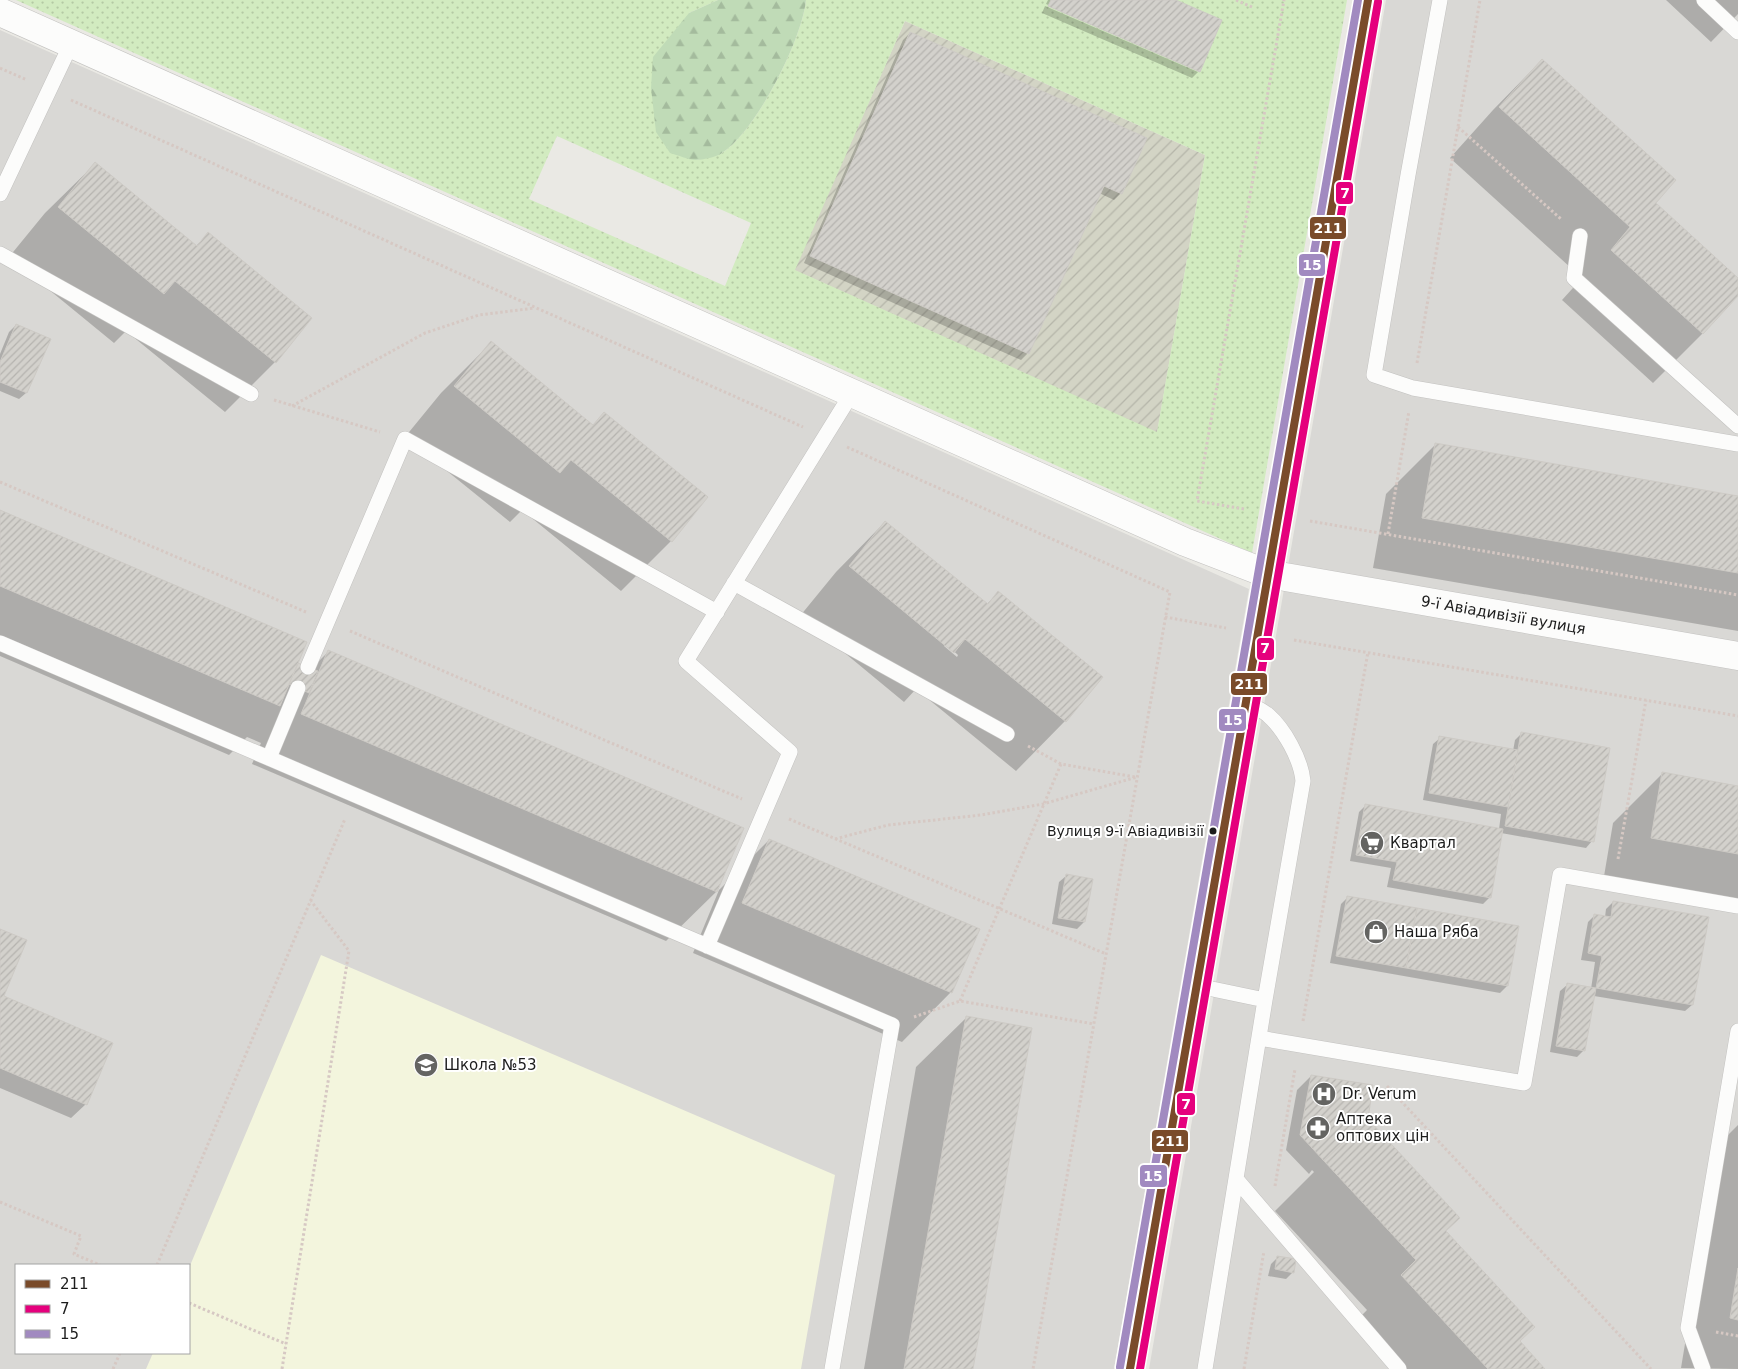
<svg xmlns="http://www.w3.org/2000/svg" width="1738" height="1369" font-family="'DejaVu Sans',sans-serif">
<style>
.residential{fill:#d9d8d5;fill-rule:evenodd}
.education{fill:#f3f5dd}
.construction{fill:url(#construction-furrows)}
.grass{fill:url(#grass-dots);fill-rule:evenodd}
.forest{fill:url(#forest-firs)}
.shadow{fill:#0003;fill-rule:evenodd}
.building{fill:url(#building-hatch);stroke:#cdcac5}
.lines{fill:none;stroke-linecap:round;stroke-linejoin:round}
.service-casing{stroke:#c3c2c0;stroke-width:16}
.minor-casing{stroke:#c3c2c0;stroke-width:29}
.tertiary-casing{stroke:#c3c2c0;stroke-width:29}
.path{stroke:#d6c8c3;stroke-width:3;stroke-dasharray:2.5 2.5;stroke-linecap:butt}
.service{stroke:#fcfcfb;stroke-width:15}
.minor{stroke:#fcfcfb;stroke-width:28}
.tertiary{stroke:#fcfcfb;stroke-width:28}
.bus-1-casing{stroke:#fff;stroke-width:11}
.bus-2-casing{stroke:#fff;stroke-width:11}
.bus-3-casing{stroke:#fff;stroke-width:11}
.bus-1{stroke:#7a4b2a;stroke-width:8}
.bus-2{stroke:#e5007d;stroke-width:8}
.bus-3{stroke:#a18ac0;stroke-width:8}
.bus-dot{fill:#1c1c1c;stroke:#fff;stroke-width:2}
.labels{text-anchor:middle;stroke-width:4;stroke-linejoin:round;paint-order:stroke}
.bus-label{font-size:14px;fill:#1c1c1c;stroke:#fff;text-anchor:end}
.street-label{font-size:15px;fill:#1c1c1c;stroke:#fff}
.poi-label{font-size:15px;fill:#1c1c1c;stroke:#fff;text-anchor:start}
.line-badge{stroke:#fff;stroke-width:2}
.badge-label{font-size:14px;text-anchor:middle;font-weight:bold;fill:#fff}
</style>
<defs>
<pattern id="construction-furrows" width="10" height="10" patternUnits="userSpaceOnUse" patternTransform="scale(1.25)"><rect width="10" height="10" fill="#d3d4c5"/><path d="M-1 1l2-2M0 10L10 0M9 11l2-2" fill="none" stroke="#b5b5a9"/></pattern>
<pattern id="grass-dots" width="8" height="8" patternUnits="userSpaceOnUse" patternTransform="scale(1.25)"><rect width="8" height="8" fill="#d2ebc0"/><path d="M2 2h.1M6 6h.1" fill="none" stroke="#b4c9a4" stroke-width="1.8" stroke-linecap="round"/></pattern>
<pattern id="forest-firs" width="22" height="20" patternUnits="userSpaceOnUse" patternTransform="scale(1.25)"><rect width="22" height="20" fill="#c0dbb7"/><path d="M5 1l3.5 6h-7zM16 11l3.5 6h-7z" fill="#a4bb9d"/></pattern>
<pattern id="building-hatch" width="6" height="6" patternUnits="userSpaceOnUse" patternTransform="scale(1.25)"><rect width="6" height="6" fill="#d3d1cc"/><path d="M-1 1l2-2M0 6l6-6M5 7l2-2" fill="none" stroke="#b5b3af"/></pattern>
</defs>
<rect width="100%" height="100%" fill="#eae9e4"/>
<path class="residential" d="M1386,0h352v1369h-589z
M0,30l1249,559 -135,780h-1114zM16,1265h173v88h-173z"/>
<path class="education" d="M321,955l514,220 -34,194h-655l7,-16h36v-85z"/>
<path class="construction" d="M905,21l300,134 -48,278 -363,-163z"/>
<path class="grass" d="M16,0h702l-29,13 7,147c8,-2 19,-3 26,-7 34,-22 80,-113 84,-153h541l-95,553zM905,21l300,134 -48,277 -362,-162zM557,136l194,87 -26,63 -196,-87z"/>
<path class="forest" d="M718,0h88c-4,40 -50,131 -84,153 -5,4 -20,7 -26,7 -8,0 -18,-5 -26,-7l-14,-21 -5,-44 2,-31 36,-44z"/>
<path class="shadow" d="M1048,0h125l26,71 -7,7 -150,-65 3,-7 153,66v-2l-152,-66z
M1666,0h72v14l-27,28z
M910,33l235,106 -24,54 -7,7 -15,-7 -71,160 -7,7 -217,-97 99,-223z
M1542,60l112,143 84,77v14l-35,39 -50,50 -91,-83 20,-22 -132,-120 43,-48z
M95,164l101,82 12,-12 103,84 -36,44 -50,50 -99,-81 -12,12 -105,-86 36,-44z
M16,325l10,68 -7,6 -19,-8v-37l9,-22z
M491,343l101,83 12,-12 102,84 -35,43 -50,50 -99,-81 -12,12 -105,-85 36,-44z
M1435,445l303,52v134l-365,-63 13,-74z
M0,512l296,152 14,6 18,-18 414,177 -26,63 -50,49 -414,-177 9,-21 -14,-6 -18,18 -229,-99z
M885,522l101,83 12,-12 67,128 -49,50 -100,-82 -12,13 -104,-86 36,-44zM946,644l12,11 -1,2 -13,-11z
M1522,733l70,108 -6,7 -85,-15 -11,64 -7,7 -96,-17 4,-19 -41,-7 9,-49 6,-6 134,23 2,-15 -78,-14 10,-56 7,-6 73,13 2,-11z
M1662,774l76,13v125l-136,-24 11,-65z
M769,840l182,152 -49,50 -209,-89 26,-63z
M1066,876l18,46 -7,7 -25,-5 7,-42z
M1348,897l169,30 -10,59 -7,7 -170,-30 11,-59z
M1613,902l79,103 -7,6 -91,-15 -10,54 -7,7 -27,-5 10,-61 7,-6 24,4 4,-27 -14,-2 7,-38 7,-7 10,2 1,-8z
M0,930l2,67 84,107 -15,14 -71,-30z
M966,1018l5,351h-107l52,-302z
M1311,1076l56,43 151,223 26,27h-151l-41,-44 15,-15 -92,-99 39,-39 -2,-2 -3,4 -23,-24 11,-60z
M1738,1125v244l-57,-1 37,-223z
M1278,1257l15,15 -7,7 -18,-3 3,-12z"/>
<path class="building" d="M1051,0h125l46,20 -22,52 -152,-66z
M910,32l237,106 -25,56 -18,-8 -75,168 -219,-98z
M1542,59l134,121 -20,23 82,75v18l-35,38 -92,-84 19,-23 -131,-120z
M95,162l102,84 11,-14 104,86 -36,45 -101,-82 -11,13 -106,-87z
M16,324l35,15 -24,54 -27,-11v-20z
M491,341l102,84 11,-13 104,85 -36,45 -101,-82 -11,13 -106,-87z
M1435,443l303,53v77l-316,-55z
M0,510l307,132 -27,64 -280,-120z
M885,521l103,83 10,-13 105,86 -37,45 -101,-83 -11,14 -105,-87z
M328,650l416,178 -27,64 -416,-178z
M298,663l20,8 -9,22 -20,-9z
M1521,732l89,16 -16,94 -89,-16z
M1439,736l79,14 -10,57 -79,-14z
M1662,772l76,14v68l-87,-16z
M1365,804l138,25 -12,69 -98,-18 4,-18 -41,-7z
M769,839l211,90 -28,64 -210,-90z
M1066,874l27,5 -8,43 -27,-4z
M1347,896l70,12 -11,60 -70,-12z
M1613,901l96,16 -16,88 -97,-17 6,-32 -14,-3 6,-39 17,3z
M1417,908l102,18 -11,60 -102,-18z
M0,929l27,11 -23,56 109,47 -26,62 -87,-37z
M1567,983l29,5 -11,63 -29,-5z
M966,1016l66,12 -59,341h-69z
M1311,1075l62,10 -5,34 -44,42 -24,-26z
M1368,1119l92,99 -14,13 89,96 -15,14 25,28h-57l-87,-94 15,-15 -92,-99z
M1277,1256l19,3 -2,14 -19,-4z
M1738,1268v52l-8,-2z"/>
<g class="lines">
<g class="service-casing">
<path id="service" d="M1440,0l-32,175 -34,200 39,13 325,56
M1704,0l34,32
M0,194l71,-150
M1580,236l-6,42 164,148
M0,254l251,140
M734,583l273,151
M0,643l892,382 -60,344
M308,667l97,-228 312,173
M269,758l29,-70
M707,946l83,-194 -104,-91 166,-268
M1198,986l67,14
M1259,1038l265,45 36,-208 178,31
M1236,1179l163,190
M1205,1369l60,-369 38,-219c-2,-22 -19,-52 -35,-66 -6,-5 -15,-9 -21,-13
M1703,1369l-15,-41 50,-297"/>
</g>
<g class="minor-casing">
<g id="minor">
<path id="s1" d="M0,12l1185,530 83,32 470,82"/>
</g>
</g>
<g class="tertiary-casing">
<path id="tertiary" d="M1130,1369l238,-1369"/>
</g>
<path class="path" d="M1236,0l16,7
M0,68l27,12
M71,100l732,327
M1458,127l103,92
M1417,363l63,-363
M274,400l106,32
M292,406l133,-73 54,-18 56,-7
M847,447l323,145 -137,777
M0,482l306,130
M1244,509l-47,-8 87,-501
M1310,521l428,74
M1388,534l21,-123
M1165,617l61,11
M350,631l392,168
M1294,640l444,76
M1028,746l33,18 74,13
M789,819l317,135
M835,839l53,-14 93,-10 62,-11 94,-27
M1618,859l28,-159
M960,1001l101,-237
M914,1017l46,-16 134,23
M1303,1021l65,-369
M1387,1086l264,283
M1275,1186l20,-117
M0,1202l81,34 -7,18 26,11
M157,1265l188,-446
M189,1303l97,41
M1716,1332l22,4
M113,1369l7,-16
M282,1369l67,-418 -38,-50
M1244,1369l20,-118"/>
<use href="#service" class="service"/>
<use href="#minor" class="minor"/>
<use href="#tertiary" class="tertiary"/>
<g class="bus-1-casing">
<path id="bus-1" d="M1130,1369l238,-1369"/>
</g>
<g class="bus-2-casing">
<path id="bus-2" d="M1140,1369l238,-1367"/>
</g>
<g class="bus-3-casing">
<path id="bus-3" d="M1120,1367l238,-1367"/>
</g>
<use href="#bus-1" class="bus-1"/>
<use href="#bus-2" class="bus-2"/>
<use href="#bus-3" class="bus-3"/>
</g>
<defs>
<g id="supermarket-disc" transform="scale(1.25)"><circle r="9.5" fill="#646462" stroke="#fff"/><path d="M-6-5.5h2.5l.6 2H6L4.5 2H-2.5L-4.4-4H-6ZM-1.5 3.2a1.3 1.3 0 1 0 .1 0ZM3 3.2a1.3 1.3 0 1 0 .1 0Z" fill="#fff"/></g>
<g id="shop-disc" transform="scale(1.25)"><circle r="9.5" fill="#646462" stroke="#fff"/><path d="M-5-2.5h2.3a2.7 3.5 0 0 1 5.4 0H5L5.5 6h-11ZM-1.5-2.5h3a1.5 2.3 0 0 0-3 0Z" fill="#fff"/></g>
<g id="school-disc" transform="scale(1.25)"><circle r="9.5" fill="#646462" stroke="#fff"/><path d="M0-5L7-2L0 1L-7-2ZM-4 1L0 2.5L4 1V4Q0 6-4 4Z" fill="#fff"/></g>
<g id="hospital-disc" transform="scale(1.25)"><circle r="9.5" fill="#646462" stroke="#fff"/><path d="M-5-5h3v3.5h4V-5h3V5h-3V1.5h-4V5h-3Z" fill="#fff"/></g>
<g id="pharmacy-disc" transform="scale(1.25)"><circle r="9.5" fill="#646462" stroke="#fff"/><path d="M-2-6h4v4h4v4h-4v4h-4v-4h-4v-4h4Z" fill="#fff"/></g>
</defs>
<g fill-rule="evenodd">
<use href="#supermarket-disc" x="1372" y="843"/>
<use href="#shop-disc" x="1376" y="932"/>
<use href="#school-disc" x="426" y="1065"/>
<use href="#hospital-disc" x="1324" y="1094"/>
<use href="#pharmacy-disc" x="1318" y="1128"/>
</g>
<circle class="bus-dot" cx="1213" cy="831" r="4.5"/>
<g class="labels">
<g class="bus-label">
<text x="1204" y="836">Вулиця 9-ї Авіадивізії</text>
</g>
<g class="street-label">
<text dy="5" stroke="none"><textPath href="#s1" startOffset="1626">9-ї Авіадивізії вулиця</textPath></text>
</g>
<g class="poi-label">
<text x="1390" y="848">Квартал</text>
<text x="1394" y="937">Наша Ряба</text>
<text x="444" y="1070">Школа №53</text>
<text x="1342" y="1099">Dr. Verum</text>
<text x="1336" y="1124">Аптека<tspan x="1336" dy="17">оптових цін</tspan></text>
</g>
</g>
<g class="line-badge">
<rect x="1335" y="181" width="19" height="24" rx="5" fill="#e5007d"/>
<rect x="1309" y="216" width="38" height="24" rx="5" fill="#7a4b2a"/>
<rect x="1298" y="253" width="28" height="24" rx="5" fill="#a18ac0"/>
<rect x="1256" y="637" width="19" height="24" rx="5" fill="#e5007d"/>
<rect x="1230" y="672" width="38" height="24" rx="5" fill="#7a4b2a"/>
<rect x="1218" y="708" width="29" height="24" rx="5" fill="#a18ac0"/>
<rect x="1176" y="1092" width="20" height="24" rx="5" fill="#e5007d"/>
<rect x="1151" y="1129" width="38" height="24" rx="5" fill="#7a4b2a"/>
<rect x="1139" y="1164" width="29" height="24" rx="5" fill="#a18ac0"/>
</g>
<g class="badge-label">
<text x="1345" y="198">7</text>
<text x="1328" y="233">211</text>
<text x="1312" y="270">15</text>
<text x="1265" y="653">7</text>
<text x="1249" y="689">211</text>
<text x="1233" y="725">15</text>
<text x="1186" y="1109">7</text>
<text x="1170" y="1146">211</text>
<text x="1153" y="1181">15</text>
</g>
<rect x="15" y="1264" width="175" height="90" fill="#ffffff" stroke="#a4a4a4"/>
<rect x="25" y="1280" width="25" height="8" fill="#7a4b2a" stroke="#a4a4a4"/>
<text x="60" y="1289" font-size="15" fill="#1c1c1c">211</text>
<rect x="25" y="1305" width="25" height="8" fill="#e5007d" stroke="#a4a4a4"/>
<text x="60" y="1314" font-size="15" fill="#1c1c1c">7</text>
<rect x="25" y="1330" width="25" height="8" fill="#a18ac0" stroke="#a4a4a4"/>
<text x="60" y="1339" font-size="15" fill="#1c1c1c">15</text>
</svg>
